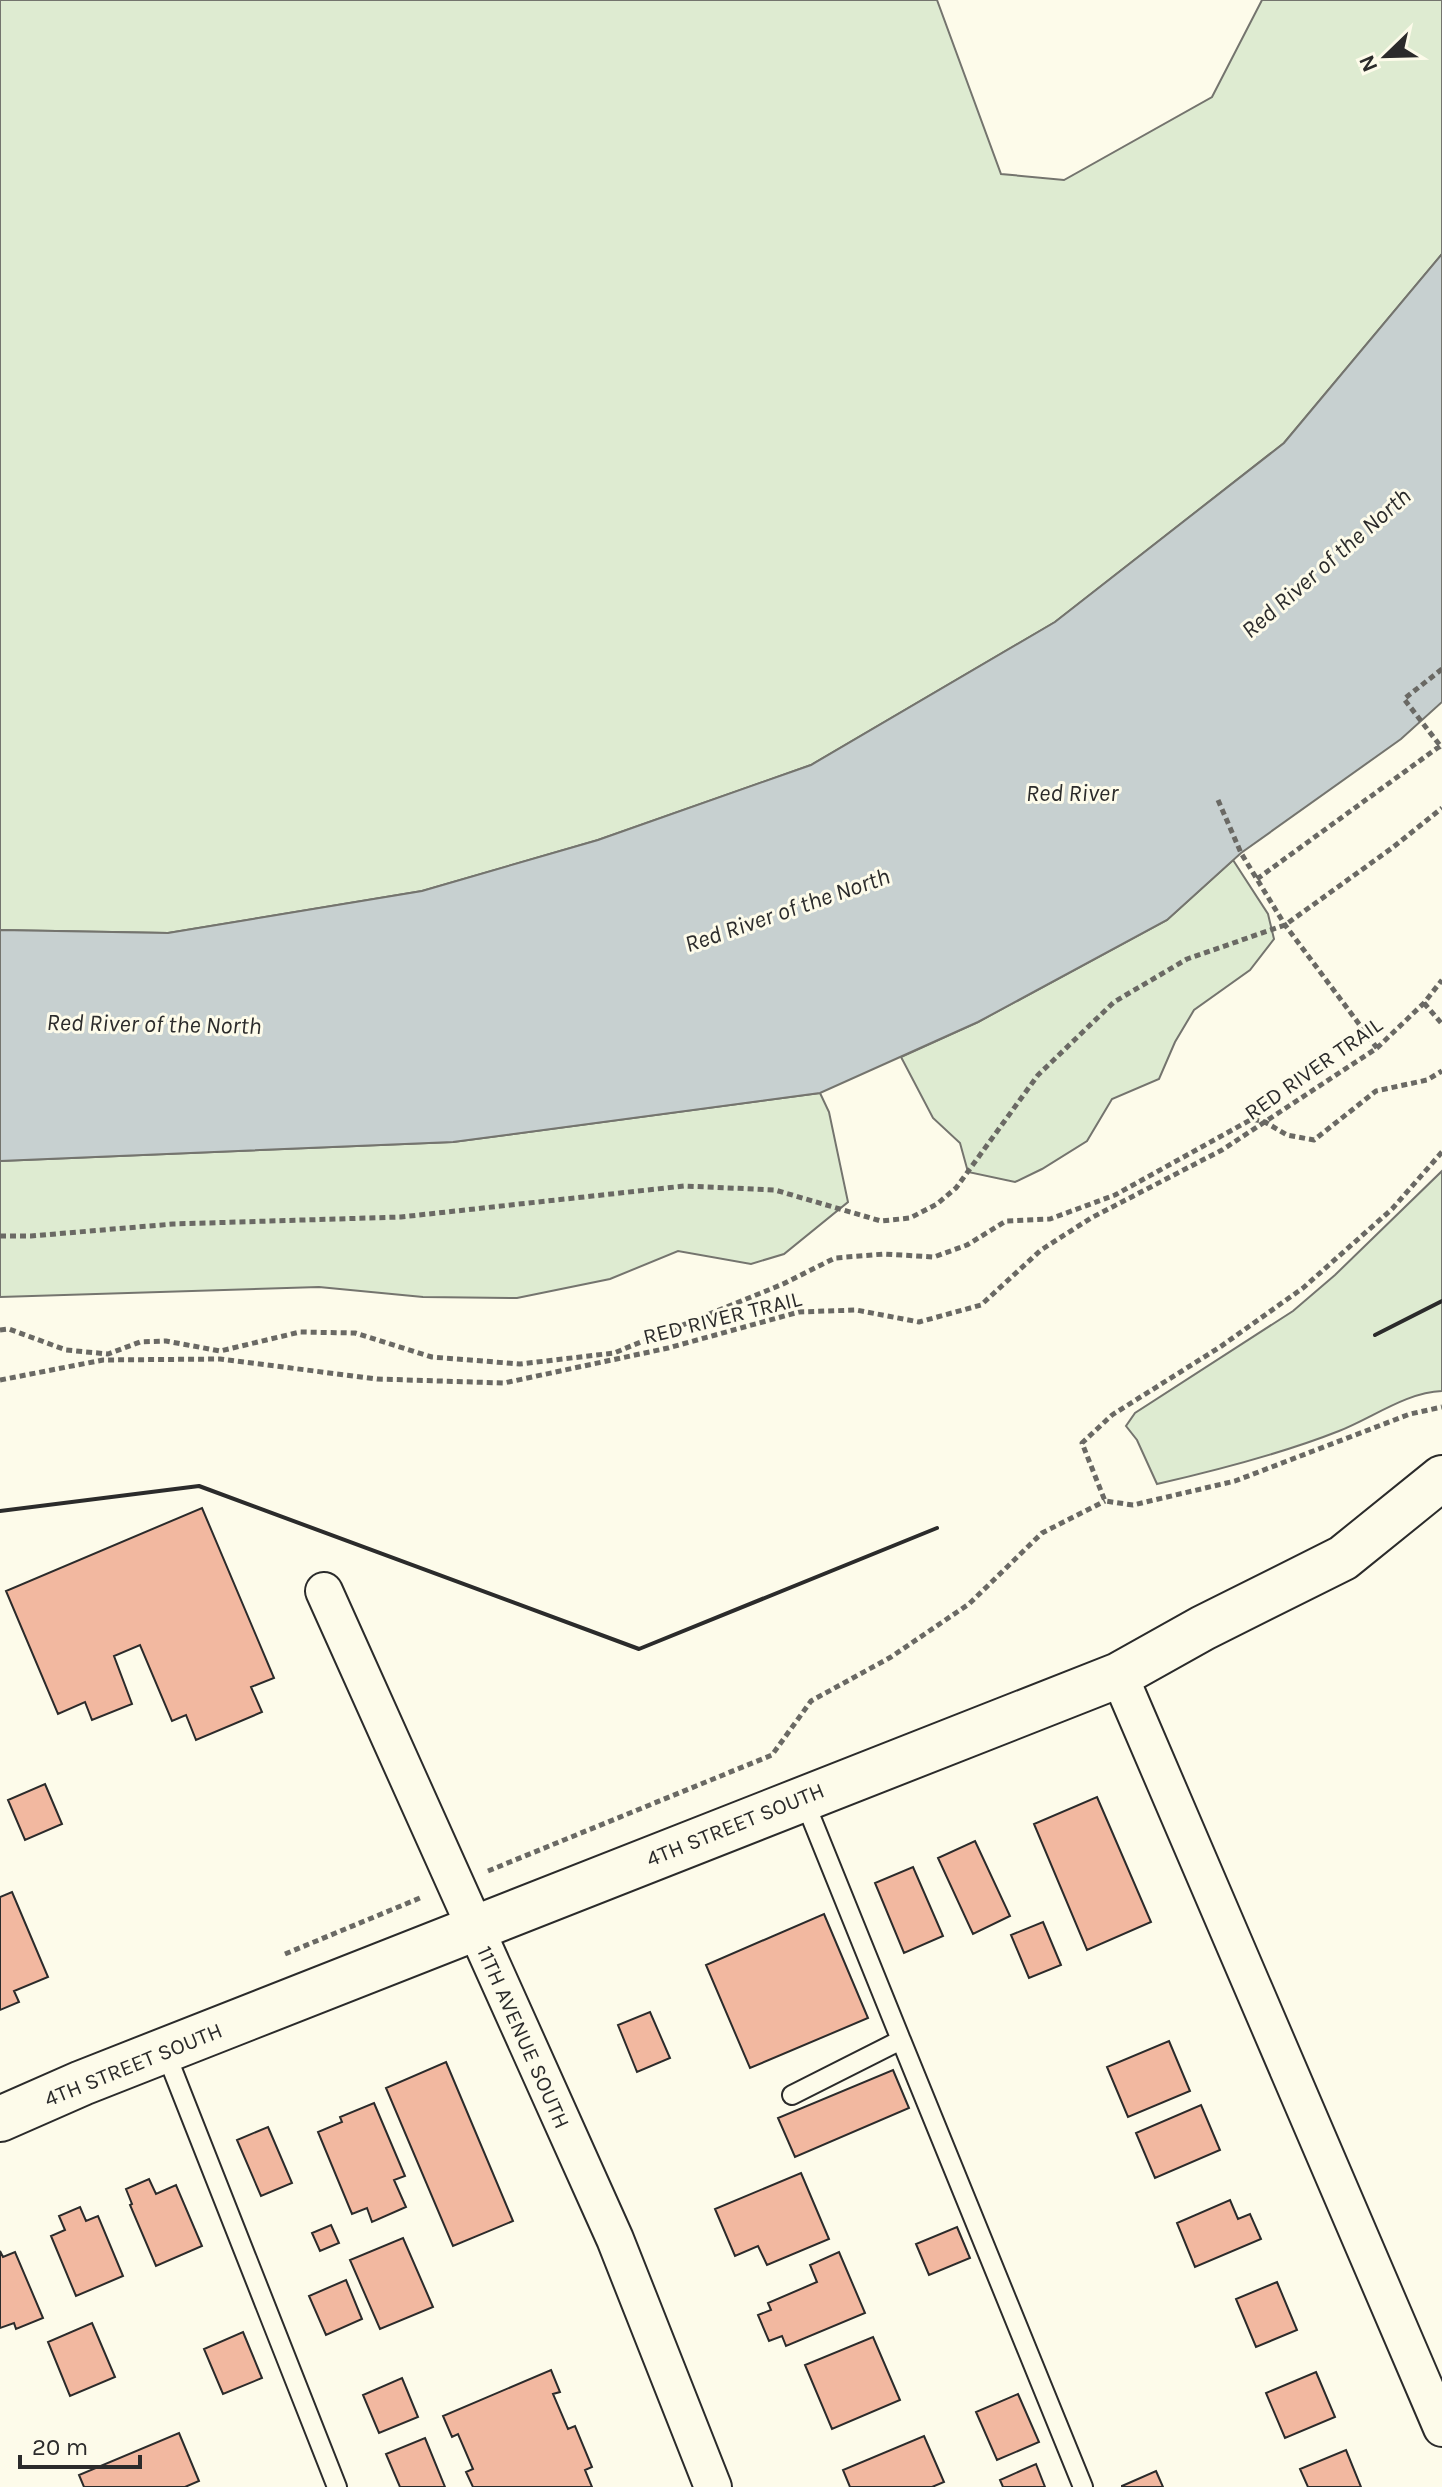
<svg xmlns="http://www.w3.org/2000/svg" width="1442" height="2487" font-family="Karla,sans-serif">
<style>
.green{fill:#deebd1;stroke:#74746e;stroke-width:2}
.water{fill:#c7d0d0;stroke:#74746e;stroke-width:2}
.building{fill:#f2b8a0;stroke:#2b2b2b;stroke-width:2}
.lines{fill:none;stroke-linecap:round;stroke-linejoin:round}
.lane-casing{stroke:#2b2b2b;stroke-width:22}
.street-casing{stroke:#2b2b2b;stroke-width:40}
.secondary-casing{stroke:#2b2b2b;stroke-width:48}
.path{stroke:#6a6964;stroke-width:5;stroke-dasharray:6 4;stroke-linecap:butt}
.lane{stroke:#fdfbea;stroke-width:18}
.street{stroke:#fdfbea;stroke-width:36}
.secondary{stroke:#fdfbea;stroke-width:44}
.wall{stroke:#2b2b2b;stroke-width:4}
.labels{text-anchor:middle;stroke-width:6;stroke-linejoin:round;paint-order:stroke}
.street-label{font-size:22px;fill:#2b2b2b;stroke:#fdfbea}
.water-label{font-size:24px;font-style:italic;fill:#2b2b2b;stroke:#fdfbea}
</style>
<rect width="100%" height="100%" fill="#fdfbea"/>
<path class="green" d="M0,0h937l64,174 63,6 148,-83 50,-97h180v254l-158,189 -229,179 -244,143 -213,75 -176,51 -254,42 -168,-3z
M1233,860l35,54 6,25 -24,31 -56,40 -19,32 -16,37 -47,20 -25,42 -45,28 -27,13 -47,-10 -8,-29 -27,-25 -32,-61 77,-35 189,-102z
M820,1093l9,19 19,90 -64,52 -33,10 -73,-13 -68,28 -93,19 -94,-1 -104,-10 -319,10v-136l453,-19z
M1442,1171v220c-35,1 -70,27 -103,40 -58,23 -121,39 -182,53l-20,-44 -11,-14 9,-13 158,-102 42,-36z"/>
<path class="water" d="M1442,254v448l-41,37 -160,114 -74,67 -189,102 -158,71 -367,49 -453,19v-231l168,3 254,-42 176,-51 213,-75 244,-143 229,-179z"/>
<path class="building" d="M202,1508l72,170 -23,9 11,25 -66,28 -10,-25 -14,6 -32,-76 -26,11 18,48 -40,16 -7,-18 -27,12 -52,-123z
M45,1784l17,40 -37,16 -17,-40z
M1097,1797l54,125 -64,28 -53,-126z
M975,1841l35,75 -37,18 -35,-76z
M913,1867l30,69 -39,17 -29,-70z
M12,1892l36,85 -34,14 5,11 -19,8v-113z
M824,1914l44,104 -118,50 -44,-103z
M1043,1922l18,43 -32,13 -18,-43z
M650,2012l20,46 -33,14 -19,-47z
M1169,2041l21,50 -62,26 -21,-50z
M446,2062l67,159 -60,25 -67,-158z
M893,2070l16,38 -114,49 -17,-39z
M374,2103l31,73 -11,4 12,27 -34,15 -5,-14 -15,6 -34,-82 24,-10 -2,-5z
M1201,2105l19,45 -65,28 -19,-45z
M268,2127l24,56 -31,13 -24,-56z
M801,2173l28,66 -62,26 -9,-19 -23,10 -20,-47z
M149,2179l7,15 20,-9 26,61 -46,20 -26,-61 2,-1 -6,-15z
M1230,2200l8,19 12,-5 11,25 -66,28 -18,-44z
M80,2207l6,14 12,-5 25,60 -47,20 -25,-60 14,-6 -6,-14z
M331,2225l8,18 -19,8 -8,-18z
M957,2227l13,31 -41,17 -13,-31z
M403,2238l30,69 -53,22 -30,-69z
M0,2251l3,6 12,-5 28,66 -27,11 -2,-6 -14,5z
M839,2252l26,61 -79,33 -4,-10 -13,5 -11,-26 13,-5 -3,-7 49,-21 -7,-17z
M346,2280l16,39 -36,16 -17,-39z
M1277,2282l20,48 -41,17 -20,-48z
M92,2323l23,54 -45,19 -22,-54z
M243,2332l19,46 -39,16 -19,-45z
M873,2337l27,63 -68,29 -27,-64z
M551,2370l9,22 -7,2 15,35 7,-3 17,41 -7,3 7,17h-119l-7,-15 7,-3 -15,-35 -6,3 -9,-21z
M1316,2372l19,45 -50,21 -19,-45z
M402,2378l16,39 -39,16 -16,-38z
M1018,2394l21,48 -42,18 -21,-48z
M179,2433l20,48 -14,6h-101l-5,-12z
M924,2436l20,46 -12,5h-82l-7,-17z
M425,2438l20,49h-45l-14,-33z
M1346,2450l15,37h-53l-8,-18z
M1036,2464l9,23h-42l-3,-7z
M1156,2471l7,16h-41v-1z"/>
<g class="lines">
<g class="lane-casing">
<path id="lane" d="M901,2040l182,447
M165,2051l172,436
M792,2095l109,-55 -97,-240"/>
</g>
<g class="street-casing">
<path id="street" d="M324,1591l291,648 98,248
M1119,1675l323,753"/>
</g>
<g class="secondary-casing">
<path id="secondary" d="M0,2119l82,-36 1037,-408 84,-47 140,-70 99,-80"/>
</g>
<path class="path" d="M1442,669l-38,30 38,49
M1218,800l23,53 44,72 92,123
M1257,879l183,-133
M1424,1003l18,21
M1442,1152l-50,57 -89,79 -83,59 -108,68 -30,28 23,58 28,4 102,-24 175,-67 32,-7
M0,1236h31l142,-12 228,-7 283,-31 91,4 106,31 29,-3 27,-14 19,-16 82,-113 76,-73 73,-43 98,-34 107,-77 50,-40
M0,1330l9,-1 57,21 42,4 32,-12 26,-1 54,10 80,-19 55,1 77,24 88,7 94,-11 169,-69 52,-26 49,-4 50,3 33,-12 39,-24 44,-2 65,-24 137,-76 13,3 22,13 27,5 62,-49 51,-11 15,-9
M0,1380l103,-20 117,-1 157,20 127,4 164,-35 131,-36 57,-2 63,12 62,-17 60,-55 50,-32 131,-68 155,-102 47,-45 18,-23
M488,1871l284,-116 39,-54 80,-44 78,-53 73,-71 63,-32
M285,1954l135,-56"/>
<use href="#lane" class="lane"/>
<use href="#street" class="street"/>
<use href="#secondary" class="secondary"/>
<path class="wall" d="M1375,1335l67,-34
M0,1511l199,-25 440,163 298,-121"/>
</g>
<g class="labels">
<g class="street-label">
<text transform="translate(1313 1068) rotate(-35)" y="8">RED RIVER TRAIL</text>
<text transform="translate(722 1317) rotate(-14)" y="8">RED RIVER TRAIL</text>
<text transform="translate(735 1824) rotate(-22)" y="8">4TH STREET SOUTH</text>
<text transform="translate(524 2037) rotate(66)" y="8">11TH AVENUE SOUTH</text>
<text transform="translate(133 2064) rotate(-22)" y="8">4TH STREET SOUTH</text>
</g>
<g class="water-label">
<text transform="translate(1326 563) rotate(-41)" y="8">Red River of the North</text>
<text x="1072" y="801">Red River</text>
<text transform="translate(787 910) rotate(-19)" y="8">Red River of the North</text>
<text transform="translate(154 1024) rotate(1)" y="8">Red River of the North</text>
</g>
</g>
<g transform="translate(1386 56) rotate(247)" stroke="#fdfbea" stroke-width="6" paint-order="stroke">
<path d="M0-6L14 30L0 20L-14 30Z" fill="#2b2b2b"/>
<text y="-12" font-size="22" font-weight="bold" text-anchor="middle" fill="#2b2b2b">N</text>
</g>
<path d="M20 2455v12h120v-12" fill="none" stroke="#2b2b2b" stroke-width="4"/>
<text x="32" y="2455" font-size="24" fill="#2b2b2b" stroke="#fdfbea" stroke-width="6" paint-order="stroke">20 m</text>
</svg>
